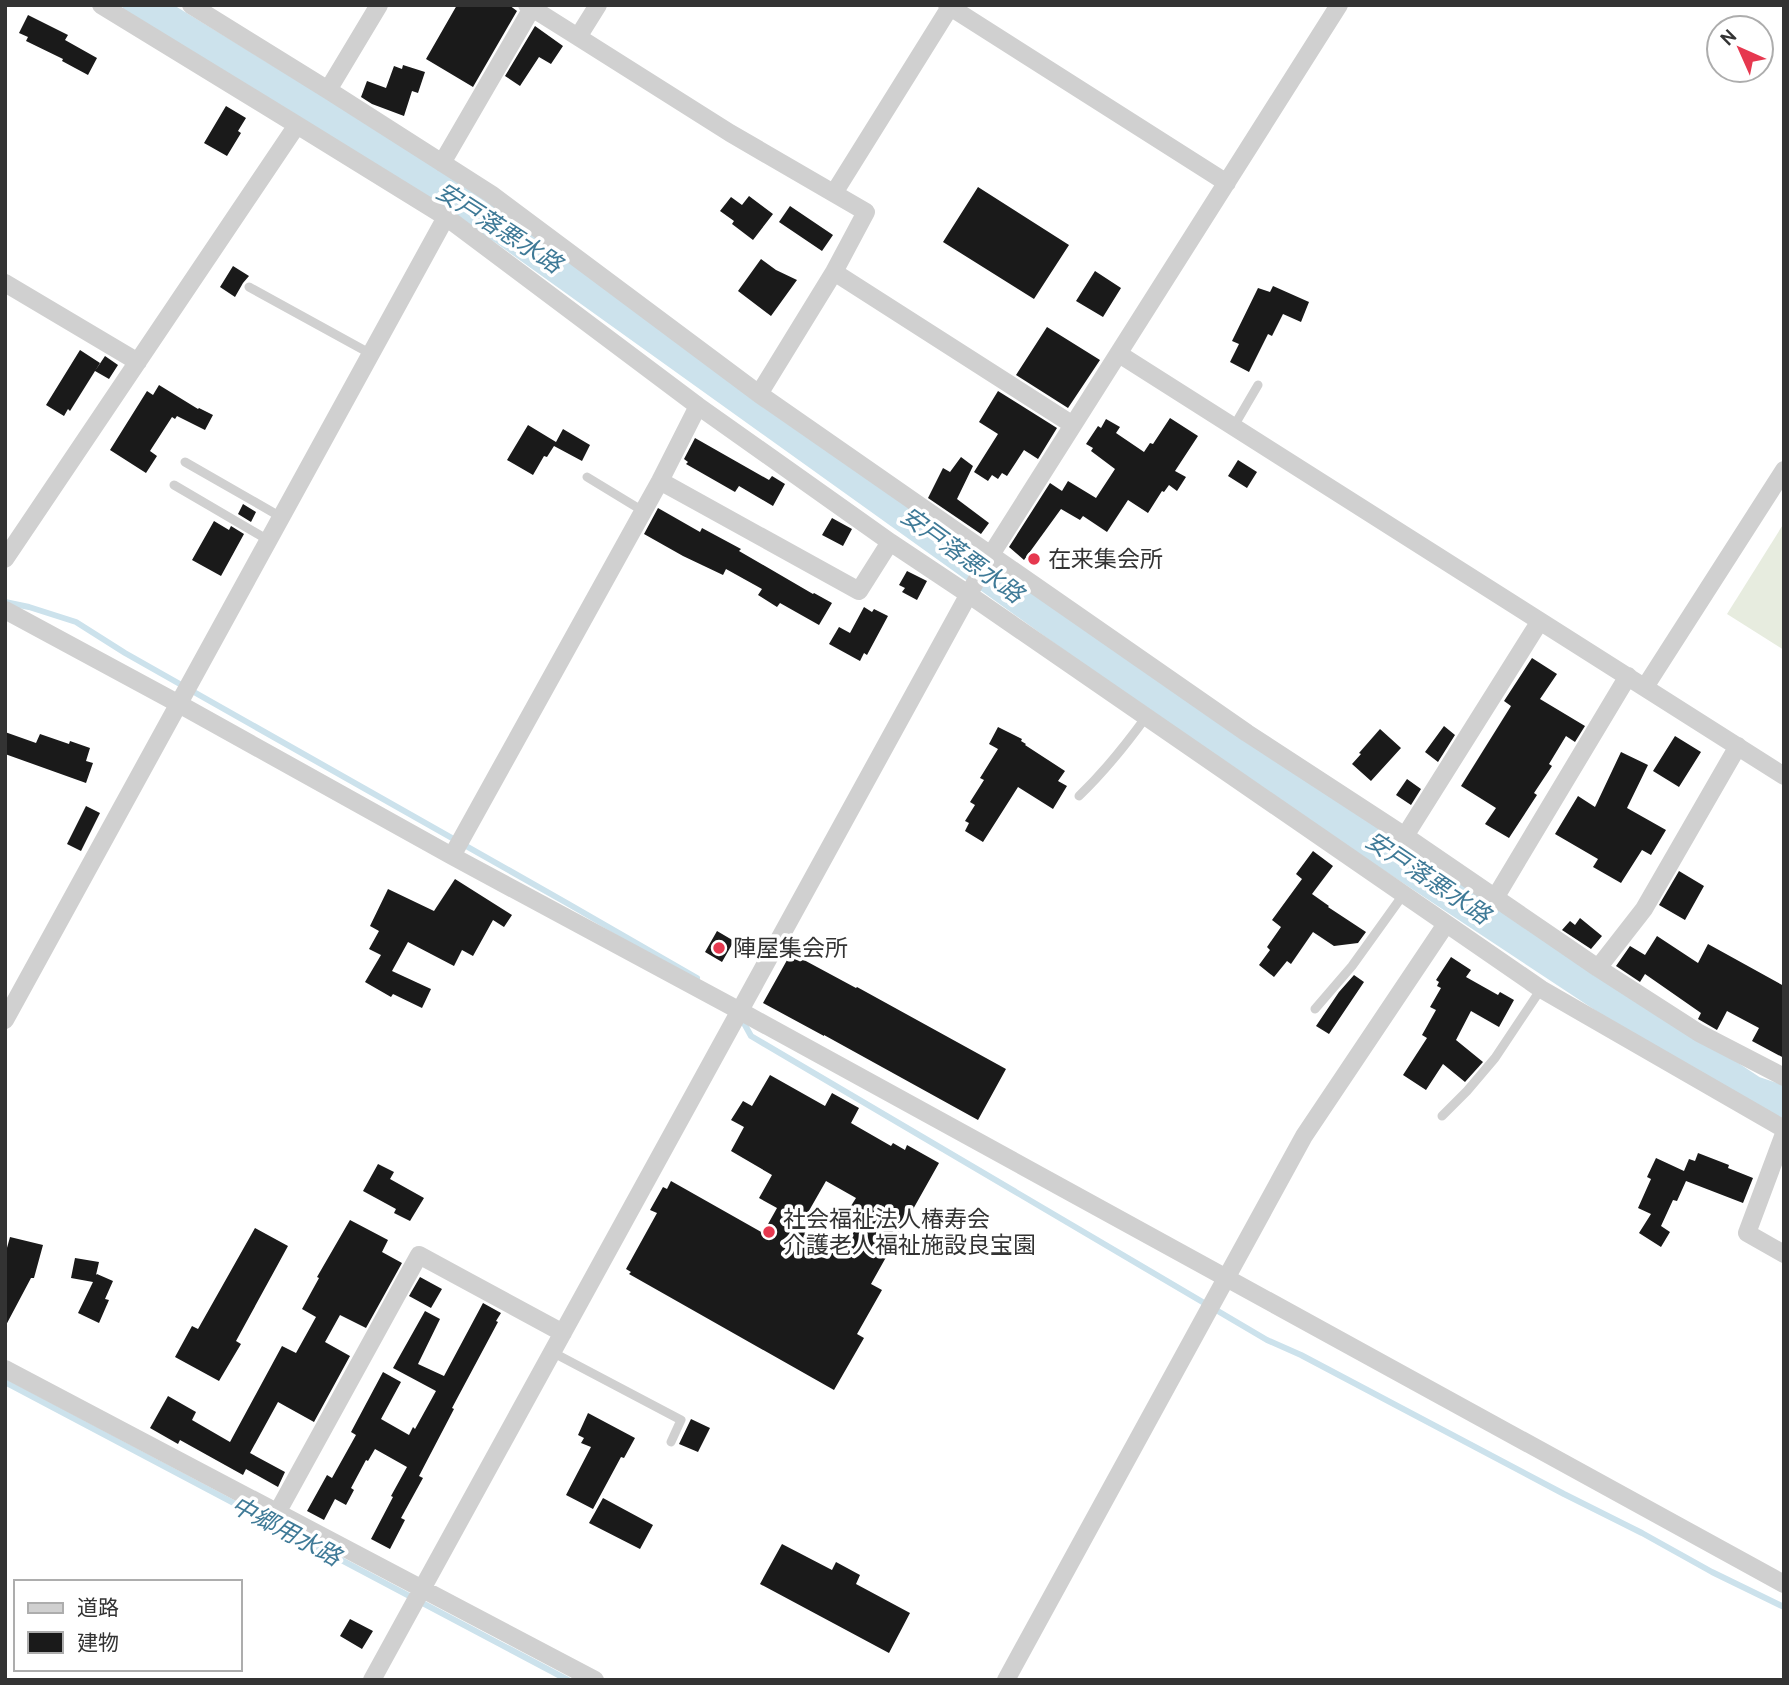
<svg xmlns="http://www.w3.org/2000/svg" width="1789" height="1685" font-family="Cabin,'Noto Sans JP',sans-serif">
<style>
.green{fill:#e7ecdf}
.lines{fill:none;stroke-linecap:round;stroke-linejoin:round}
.stream{stroke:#cce2ec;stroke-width:6}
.river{stroke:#cce2ec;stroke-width:35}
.building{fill:#1a1a1a;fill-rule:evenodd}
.lane{stroke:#d0d0d0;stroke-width:9}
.street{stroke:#d0d0d0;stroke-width:18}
.poi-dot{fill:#e6384f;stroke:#fff;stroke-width:2.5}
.labels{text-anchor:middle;stroke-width:7;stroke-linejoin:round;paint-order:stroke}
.poi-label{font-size:23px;fill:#333;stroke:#fff;text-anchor:start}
.water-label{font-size:24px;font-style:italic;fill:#3f7a97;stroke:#fff}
</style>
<rect width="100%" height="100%" fill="#fff"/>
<path class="green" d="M1784,523v127l-57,-36z"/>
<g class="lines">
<path class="stream" d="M5,602l24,5 47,15 49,31 440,249 132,76
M740,1016l11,20 516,304 34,15 263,139 78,39 70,39 72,35
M5,1382l563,298"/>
<path class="river" d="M140,5l365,223 727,521 520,344 32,11"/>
</g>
<path class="building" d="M457,5h52l8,6 -44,76 -47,-28z
M28,15l40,20 -3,5 32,18 -9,17 -26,-14 1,-2 -37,-18 2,-4 -9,-4z
M535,26l28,20 -12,18 -12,-7 -19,29 -15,-10z
M403,65l22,7 -7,21 -6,-2 -8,25 -32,-12 -11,-7 6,-16 19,7 8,-22 8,3z
M226,106l20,12 -8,13 3,2 -14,23 -23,-13z
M978,187l91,58 -35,54 -91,-57z
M749,196l24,18 -20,26 -21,-16 2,-3 -14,-10 11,-14 11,8z
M790,206l43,29 -11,16 -43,-29z
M761,259l15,11 21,10 -26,36 -33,-25z
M233,266l16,10 -6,7 -8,14 -15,-10z
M1095,271l26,17 -18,29 -27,-16z
M1273,286l36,16 -8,20 -18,-8 -11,22 -4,-2 -19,38 -19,-10 9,-18 -7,-3 26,-53 12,4z
M1047,327l53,33 -32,48 -52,-33z
M80,350l20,13 -30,48 -2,-2 -4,7 -18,-11z
M105,356l13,9 -9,14 -14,-8z
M159,385l39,24 1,-1 14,7 -8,15 -28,-14 -2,3 -3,-2 -22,34 7,5 -11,17 -36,-23 37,-59 6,4z
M998,391l59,37 -19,31 -14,-9 -17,26 -5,-3 -4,6 -6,-4 -4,6 -14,-9 24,-38 -19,-12z
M1170,418l28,18 -23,35 11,6 -9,14 -8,-6 -5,7 -2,-1 -14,22 -20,-13 -21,32 -24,-16 -3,4 -19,-11 -37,51 -15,-13 41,-64 12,8 6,-10 28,17 19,-29 -24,-18 2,-3 -7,-4 12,-18 3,2 5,-9 14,8 -4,6 28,19 6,-9 3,1z
M528,425l28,17 7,-13 27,16 -8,16 -28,-15 -7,11 -3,-1 -11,19 -26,-15z
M695,438l74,42 3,-4 13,8 -12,22 -34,-20 -4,6 -49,-28 2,-2 -4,-3z
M961,457l12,9 -16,33 32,24 -8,11 -53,-36 15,-30 7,4z
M1238,460l19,12 -10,16 -19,-12z
M243,504l13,8 -5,10 -13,-8z
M658,508l42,24 2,-4 39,21 -2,2 74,43 1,-1 18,10 -13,22 -39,-22 -3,4 -19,-12 4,-6 -36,-20 -3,6 -40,-19 -39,-22z
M832,518l20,11 -9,17 -21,-11z
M214,521l15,9 2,-4 13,8 -23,42 -29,-16z
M907,571l20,10 -10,19 -15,-8 3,-4 -6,-3z
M864,607l8,5 2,-3 14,7 -21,39 -3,-2 -4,8 -31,-17 10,-17 11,6z
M1532,658l25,16 -17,25 45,27 -10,16 -9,-6 -17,28 3,2 -18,27 3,2 -28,43 -24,-14 11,-16 -35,-22 50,-80 -7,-5z
M1444,726l11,9 -17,27 -13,-10z
M998,727l24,12 -1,2 5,3 -1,1 40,26 -7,10 9,5 -14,23 -35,-22 -35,55 -18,-11 4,-8 -4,-2 10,-16 -5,-3 14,-22 -4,-2 18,-29 -9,-5z
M1380,729l21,19 -30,33 -19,-17 9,-10 -2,-1z
M5,732l31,11 4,-9 29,10 1,-3 20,7 -4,13 7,2 -7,20 -81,-29z
M1675,736l26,16 -22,35 -26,-16z
M1621,752l27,13 -21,43 39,22 -15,25 -9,-5 -21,33 -28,-16 5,-8 -43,-25 23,-38 17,11z
M1407,779l14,10 -10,16 -15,-10z
M86,806l14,7 -19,38 -14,-7z
M1313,851l20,15 -21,28 17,12 -1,1 38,25 -8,11 -24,3 -21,-14 -22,32 -4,-3 -13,16 -15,-12 11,-15 -3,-3 14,-20 -9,-7 30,-41 -6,-5z
M1679,871l25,15 -19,34 -26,-15z
M455,879l57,36 -8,12 -11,-7 -20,36 -11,-6 -8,16 -46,-24 -16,29 39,18 -9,19 -29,-14 -2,3 -26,-15 16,-27 -12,-6 10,-18 -9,-5 18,-37 46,22z
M1580,918l22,18 -11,13 -29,-19 8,-9 5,4z
M717,931l17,10 -12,21 -17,-10z
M1657,936l41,27 10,-19 76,42v72l-32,-17 7,-13 -32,-17 -10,19 -19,-11 3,-6 -56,-39 -5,8 -24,-16 14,-20 15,9z
M791,953l65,35 1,-1 149,82 -28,51 -154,-85v1l-61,-33z
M1451,957l20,13 -5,7 32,18 2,-3 14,8 -15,27 -28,-16 -15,29 27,22 -18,20 -22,-18 -17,26 -23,-15 24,-37 -5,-3 14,-25 -6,-3 11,-19 -4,-2 2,-4 -3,-2z
M1354,975l10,7 -35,52 -13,-8 23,-34z
M770,1075l55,31 7,-13 27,15 -8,15 40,23 2,-3 12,7 2,-5 32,18 -68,121 11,6 -25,44 7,4 -30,52 -205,-116 2,-2 -5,-3 31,-56 -7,-3 13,-23 4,2 4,-8 92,52 14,-25 -18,-10 13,-23 -41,-24 13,-24 -13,-7 12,-19 9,5zM826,1181l30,17 -5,8 14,7 -20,34 -43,-24z
M1698,1153l31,12 -1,3 25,10 -10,25 -57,-22 -9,20 -4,-1 -12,26 9,6 -9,15 -22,-14 12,-19 -13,-6 13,-29 -4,-2 9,-19 28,13 5,-12 6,2z
M378,1164l16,8 -4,7 34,19 -14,23 -16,-8 2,-4 -33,-18z
M350,1220l38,20 -6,12 20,11 -36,65 -26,-13 -15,27 25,14 -36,66 -36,-20 -28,51 35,19 -7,15 -32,-18 -3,6 -63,-35 -2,4 -28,-16 18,-32 28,16 -4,8 38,22 52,-96 14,7 20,-36 -14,-8 17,-31 -2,-1z
M255,1228l33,18 -52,95 5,3 -22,37 -44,-24 17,-31 6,3z
M10,1237l33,8 -9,33h-3l-26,49v-72z
M75,1258l24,4 -3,13 1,-1 16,7 -8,18 4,1 -10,23 -21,-10 15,-31 -22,-4z
M420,1277l22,12 -11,19 -22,-12z
M483,1303l18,10 -5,8 2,1 -46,86 2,1 -35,67 4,2 -22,40 4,2 -15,29 -19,-10 22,-42 -2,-1 16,-29 -32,-18 -7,12 -2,-1 -15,28 3,2 -8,15 -11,-6 -11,21 -17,-9 20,-36 5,3 24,-43 -5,-3 32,-60 18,10 -20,37 28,16 4,-8 2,2 21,-38 -43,-23 32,-57 15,8 -22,45 26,12z
M588,1413l47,25 -11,20 -3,-1 -28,52 -27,-14 25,-48 -10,-4 3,-5 -6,-3z
M691,1419l19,9 -12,24 -19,-8z
M603,1498l50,27 -13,24 -51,-26z
M782,1544l50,26 4,-8 24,13 -4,9 54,29 -21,40 -129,-69z
M350,1619l23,12 -11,18 -22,-13z"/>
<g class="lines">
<path class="lane" d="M249,287l122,67
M1234,426l24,-41
M185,462l96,55
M587,477l56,34
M174,485l94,55
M1079,796c26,-25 46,-50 67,-79
M1315,1009l37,-43 51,-71
M1442,1116l25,-25 28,-33 46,-69
M552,1352l129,68 -10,22"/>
<path class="street" d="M101,5l196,120 149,92 252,189 192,136 78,52 573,395 243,140
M191,5l137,85 163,104 268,200
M527,5l51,32
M598,5l-20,32 152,96 136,79 -32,60 -75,122 488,339 158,103 193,132 101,65 85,44
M947,5l280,178
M328,90l51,-85
M442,163l90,-155
M834,193l116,-186
M834,272l239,153
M5,283l133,79
M1119,354l665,422
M660,481l199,110 31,-49
M5,559l292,-434
M5,610l174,94 273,152 288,155 1044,573
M1645,687l139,-217
M1405,836l135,-215
M452,856l208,-375 38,-75
M1495,898l133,-222
M1598,968l46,-59 94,-163
M5,1020l441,-803
M1784,1134l-37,99 37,21
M5,1369l590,311
M277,1513l142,-258 144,78
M372,1680l615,-1119 352,-556
M1006,1680l298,-544 142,-212"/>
</g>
<g class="poi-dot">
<circle cx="1034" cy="559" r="7"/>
<circle cx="719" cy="948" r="7"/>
<circle cx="769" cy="1232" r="7"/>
</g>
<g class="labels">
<g class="poi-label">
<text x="1048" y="567">在来集会所</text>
<text x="733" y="956">陣屋集会所</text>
<text x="783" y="1227">社会福祉法人椿寿会<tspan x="783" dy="26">介護老人福祉施設良宝園</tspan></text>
</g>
<g class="water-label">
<text transform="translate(499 228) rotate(33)" y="8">安戸落悪水路</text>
<text transform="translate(962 555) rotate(36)" y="8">安戸落悪水路</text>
<text transform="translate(1428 878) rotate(34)" y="8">安戸落悪水路</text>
<text transform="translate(286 1531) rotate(28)" y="8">中郷用水路</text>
</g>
</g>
<rect width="1789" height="1685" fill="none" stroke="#333333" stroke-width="14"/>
<rect x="14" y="1580" width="228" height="91" fill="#ffffff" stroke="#adadad" stroke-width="2"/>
<rect x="28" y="1603" width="35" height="10" fill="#d0d0d0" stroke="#adadad" stroke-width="2"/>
<text x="77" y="1615" font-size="21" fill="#333333">道路</text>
<rect x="28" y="1632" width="35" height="21" fill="#1a1a1a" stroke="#adadad" stroke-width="2"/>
<text x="77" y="1650" font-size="21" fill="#333333">建物</text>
<g transform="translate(1740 49) rotate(315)"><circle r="33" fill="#ffffff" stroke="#adadad" stroke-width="2"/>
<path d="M0-5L12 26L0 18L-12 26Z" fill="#e6384f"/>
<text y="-10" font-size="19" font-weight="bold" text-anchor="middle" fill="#333333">N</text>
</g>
</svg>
